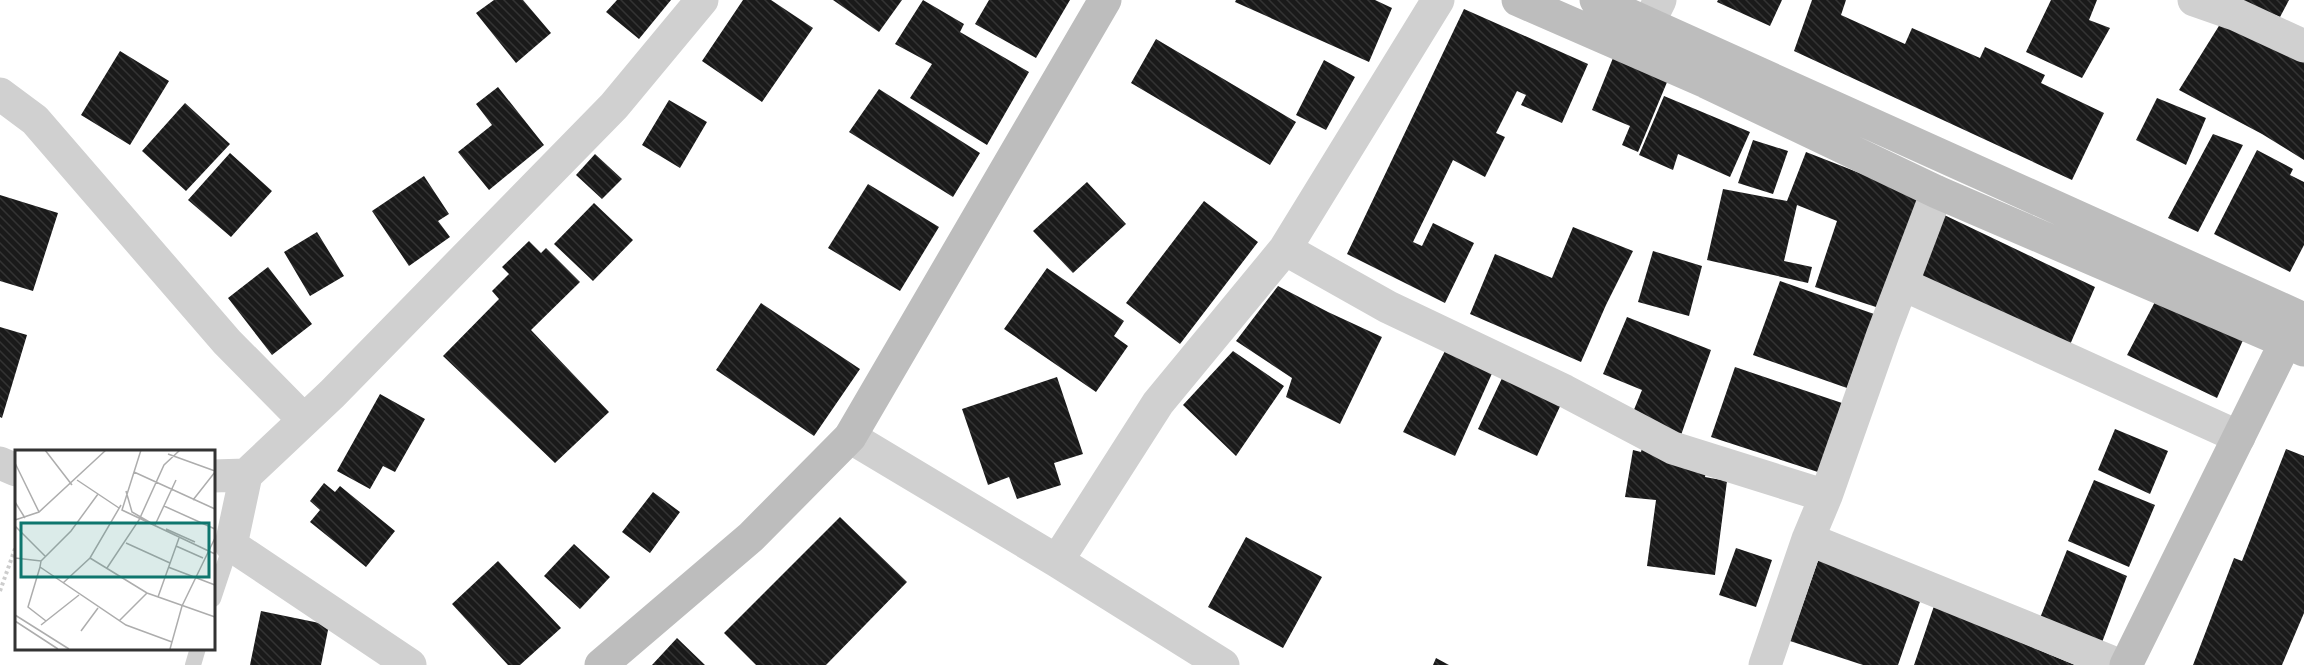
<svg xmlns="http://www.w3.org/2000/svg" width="2304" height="665" font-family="'IBM Plex Sans',sans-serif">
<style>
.building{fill:url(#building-back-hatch)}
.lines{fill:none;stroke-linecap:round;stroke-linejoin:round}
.path{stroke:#cdcdcd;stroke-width:4;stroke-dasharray:3 3;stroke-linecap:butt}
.lane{stroke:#d0d0d0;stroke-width:16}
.street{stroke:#d0d0d0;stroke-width:33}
.secondary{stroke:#bdbdbd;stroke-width:33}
.inset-road{fill:none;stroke:#adadad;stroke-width:1.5}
.view{fill:#0f766e;fill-opacity:0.15;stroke:#0f766e;stroke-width:3}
.inset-edge{fill:none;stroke:#333;stroke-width:3}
</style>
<defs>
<pattern id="building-back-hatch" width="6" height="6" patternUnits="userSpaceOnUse" patternTransform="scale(1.5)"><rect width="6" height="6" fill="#1a1a1a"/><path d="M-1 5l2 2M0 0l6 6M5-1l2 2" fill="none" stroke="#333"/></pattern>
</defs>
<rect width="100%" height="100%" fill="#fff"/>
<path class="building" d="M494,0h29l28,33 -35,30 -40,-50z
M617,0h54l-32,39 -33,-27z
M743,0h28l42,28 -51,74 -60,-41z
M833,0h69l-23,32z
M923,0l41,24 -4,8 69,40 -42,73 -77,-47 22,-34 -37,-20z
M989,0h81l-34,58 -61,-34z
M1236,0h139l17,8 -23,54 -134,-60z
M1718,0h64l-12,26 -53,-24z
M1812,0h34l-5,15 64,29 7,-16 68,30 5,-11 60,28 -4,8 63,30 -32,67 -278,-129z
M2051,0h46l-8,20 21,8 -28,50 -56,-26z
M2237,0h52l-9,17z
M1464,9l124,55 -26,59 -41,-18 5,-10 -9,-4 -21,42 9,4 -20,40 -32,-17 -40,82 9,4 11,-23 41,20 -29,60 -98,-49z
M2222,21l82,33v106l-42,-26 -83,-44z
M1156,39l140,83 -26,43 -139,-82z
M120,51l49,30 -39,64 -49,-30z
M1615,53l55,22 -32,77 -16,-7 8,-19 -38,-16z
M1324,60l31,17 -29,53 -30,-15z
M498,87l46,58 -55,45 -31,-38 34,-27 -16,-21z
M879,89l101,64 -27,44 -104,-65z
M1664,96l86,36 -20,45 -52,-23 -5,16 -34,-15z
M2157,98l49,20 -20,47 -50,-25z
M669,100l38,22 -27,46 -38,-23z
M185,103l45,41 -44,47 -44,-40z
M2213,134l30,11 -45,87 -30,-14z
M1753,140l35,11 -15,43 -35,-11z
M2257,150l36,19 -3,6 14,7v63l-14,27 -76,-38z
M1806,152l115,45 -39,112 -67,-22 22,-66 -40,-16 -13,56 28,6 -4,16 -101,-23 16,-71 64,12z
M230,153l42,38 -41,46 -43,-37z
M595,154l27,25 -20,20 -26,-24z
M424,176l25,38 -11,7 12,16 -41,29 -37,-55z
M1087,182l39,42 -53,49 -40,-42z
M868,184l71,43 -39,64 -72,-43z
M0,195l58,18 -25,78 -33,-10z
M1204,201l54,41 -78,102 -54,-41z
M594,203l39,37 -40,41 -39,-37z
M1938,212l157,75 -26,60 -155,-70z
M1573,227l60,24 -27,54 -25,57 -111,-48 25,-60 57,24z
M317,232l27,44 -34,20 -26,-44z
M529,241l12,12 5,-5 34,34 -49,48 78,82 -54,51 -112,-107 56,-57 -7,-8 17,-17 -7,-7z
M1653,251l49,15 -13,50 -51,-14z
M268,267l44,57 -40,31 -44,-57z
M1047,268l77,53 -10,15 14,10 -32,46 -92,-63z
M1780,281l94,33 -27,74 -94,-33z
M1278,286l50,26 54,25 -42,87 -54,-27 6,-19 -56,-37z
M2157,298l87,40 -27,60 -90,-43z
M761,303l99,66 -46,67 -98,-66z
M1627,317l84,33 -31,88 -49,-21 11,-27 -39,-16z
M0,327l27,8 -25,83 -2,-1z
M1446,349l48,20 -39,87 -52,-24z
M1233,351l51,35 -48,70 -53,-51z
M1735,367l110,37 -21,70 -113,-37z
M1504,374l59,26 -26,56 -59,-27z
M1057,377l26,77 -29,9 7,22 -44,14 -8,-22 -21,8 -26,-76z
M380,394l45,25 -30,53 -12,-6 -13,23 -33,-18z
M2115,429l53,22 -18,43 -52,-24z
M1642,448l65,19 -2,10 22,4 -12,94 -68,-9 9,-66 -31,-3 8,-47 8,2z
M2286,449l18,7v157l-22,52h-89l41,-107 8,3z
M2094,480l61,25 -26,62 -61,-26z
M324,483l11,9 5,-6 55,45 -29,36 -56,-45 10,-12 -10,-9z
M653,492l27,20 -30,41 -28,-21z
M840,517l67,65 -81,83h-70l-32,-32z
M1246,537l76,40 -39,71 -75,-41z
M574,544l36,33 -30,32 -36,-33z
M1736,548l36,12 -16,47 -37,-12z
M2067,550l60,26 -26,69 -61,-27z
M1819,558l104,35 -25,72h-35l-73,-24z
M498,561l63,67 -41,37h-12l-56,-61z
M1934,606l141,59h-161z
M261,611l68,14 -8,40h-71z
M677,638l28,27h-53z
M1436,658l13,7h-16z"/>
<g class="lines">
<path class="path" d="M0,591l16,-45"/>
<path class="lane" d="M213,599l18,-54
M193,665l5,-17"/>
<path class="street" d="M2194,0l43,15 67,31
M1648,24l12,-24
M0,94l35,26 192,222 77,78
M1285,249l103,58 177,84 108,57 153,48
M1902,284l337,153
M850,437l207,124 166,104
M0,463l16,7
M213,476l33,-1
M1808,539l311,126
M1057,561l101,-158 127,-154 153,-249
M410,665l-179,-120 15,-70 86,-81 282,-288 88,-106
M1765,665l43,-126 18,-43 57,-162 54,-142"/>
<path class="secondary" d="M1518,0l188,82 231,110 367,158
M1596,0l708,319
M601,665l150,-128 99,-100 255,-437
M2126,665l170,-344"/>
</g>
<g transform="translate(15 450)">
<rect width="200" height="200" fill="#fff"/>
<path class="inset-road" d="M30,0l27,35M126,0l-19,60 93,44M153,4l47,17M0,13l24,49M119,22l81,37M62,30l42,28M111,41l6,21 19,11M178,50l22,-28M0,52l10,16M149,56l51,23M0,70l24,-8 67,-62M140,75l21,-45M0,76l31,31M151,79l29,13M111,93l44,20M161,96l27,12M0,108l26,3 30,-30 27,-37M75,108l57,35 68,24M26,111l-1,6 86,58 46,17M25,117l-12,40 18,14M153,117l47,18M92,118l32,-48 25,-55 16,-15M48,133l27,-25 31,-53M143,147l21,-59M0,165l54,34M0,171l43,28M104,171l28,-28M26,175l38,-30M66,181l17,-23M155,199l12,-43 33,-68"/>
<path class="view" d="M6,73h188v54h-188z"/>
<rect width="200" height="200" class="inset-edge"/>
</g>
</svg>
